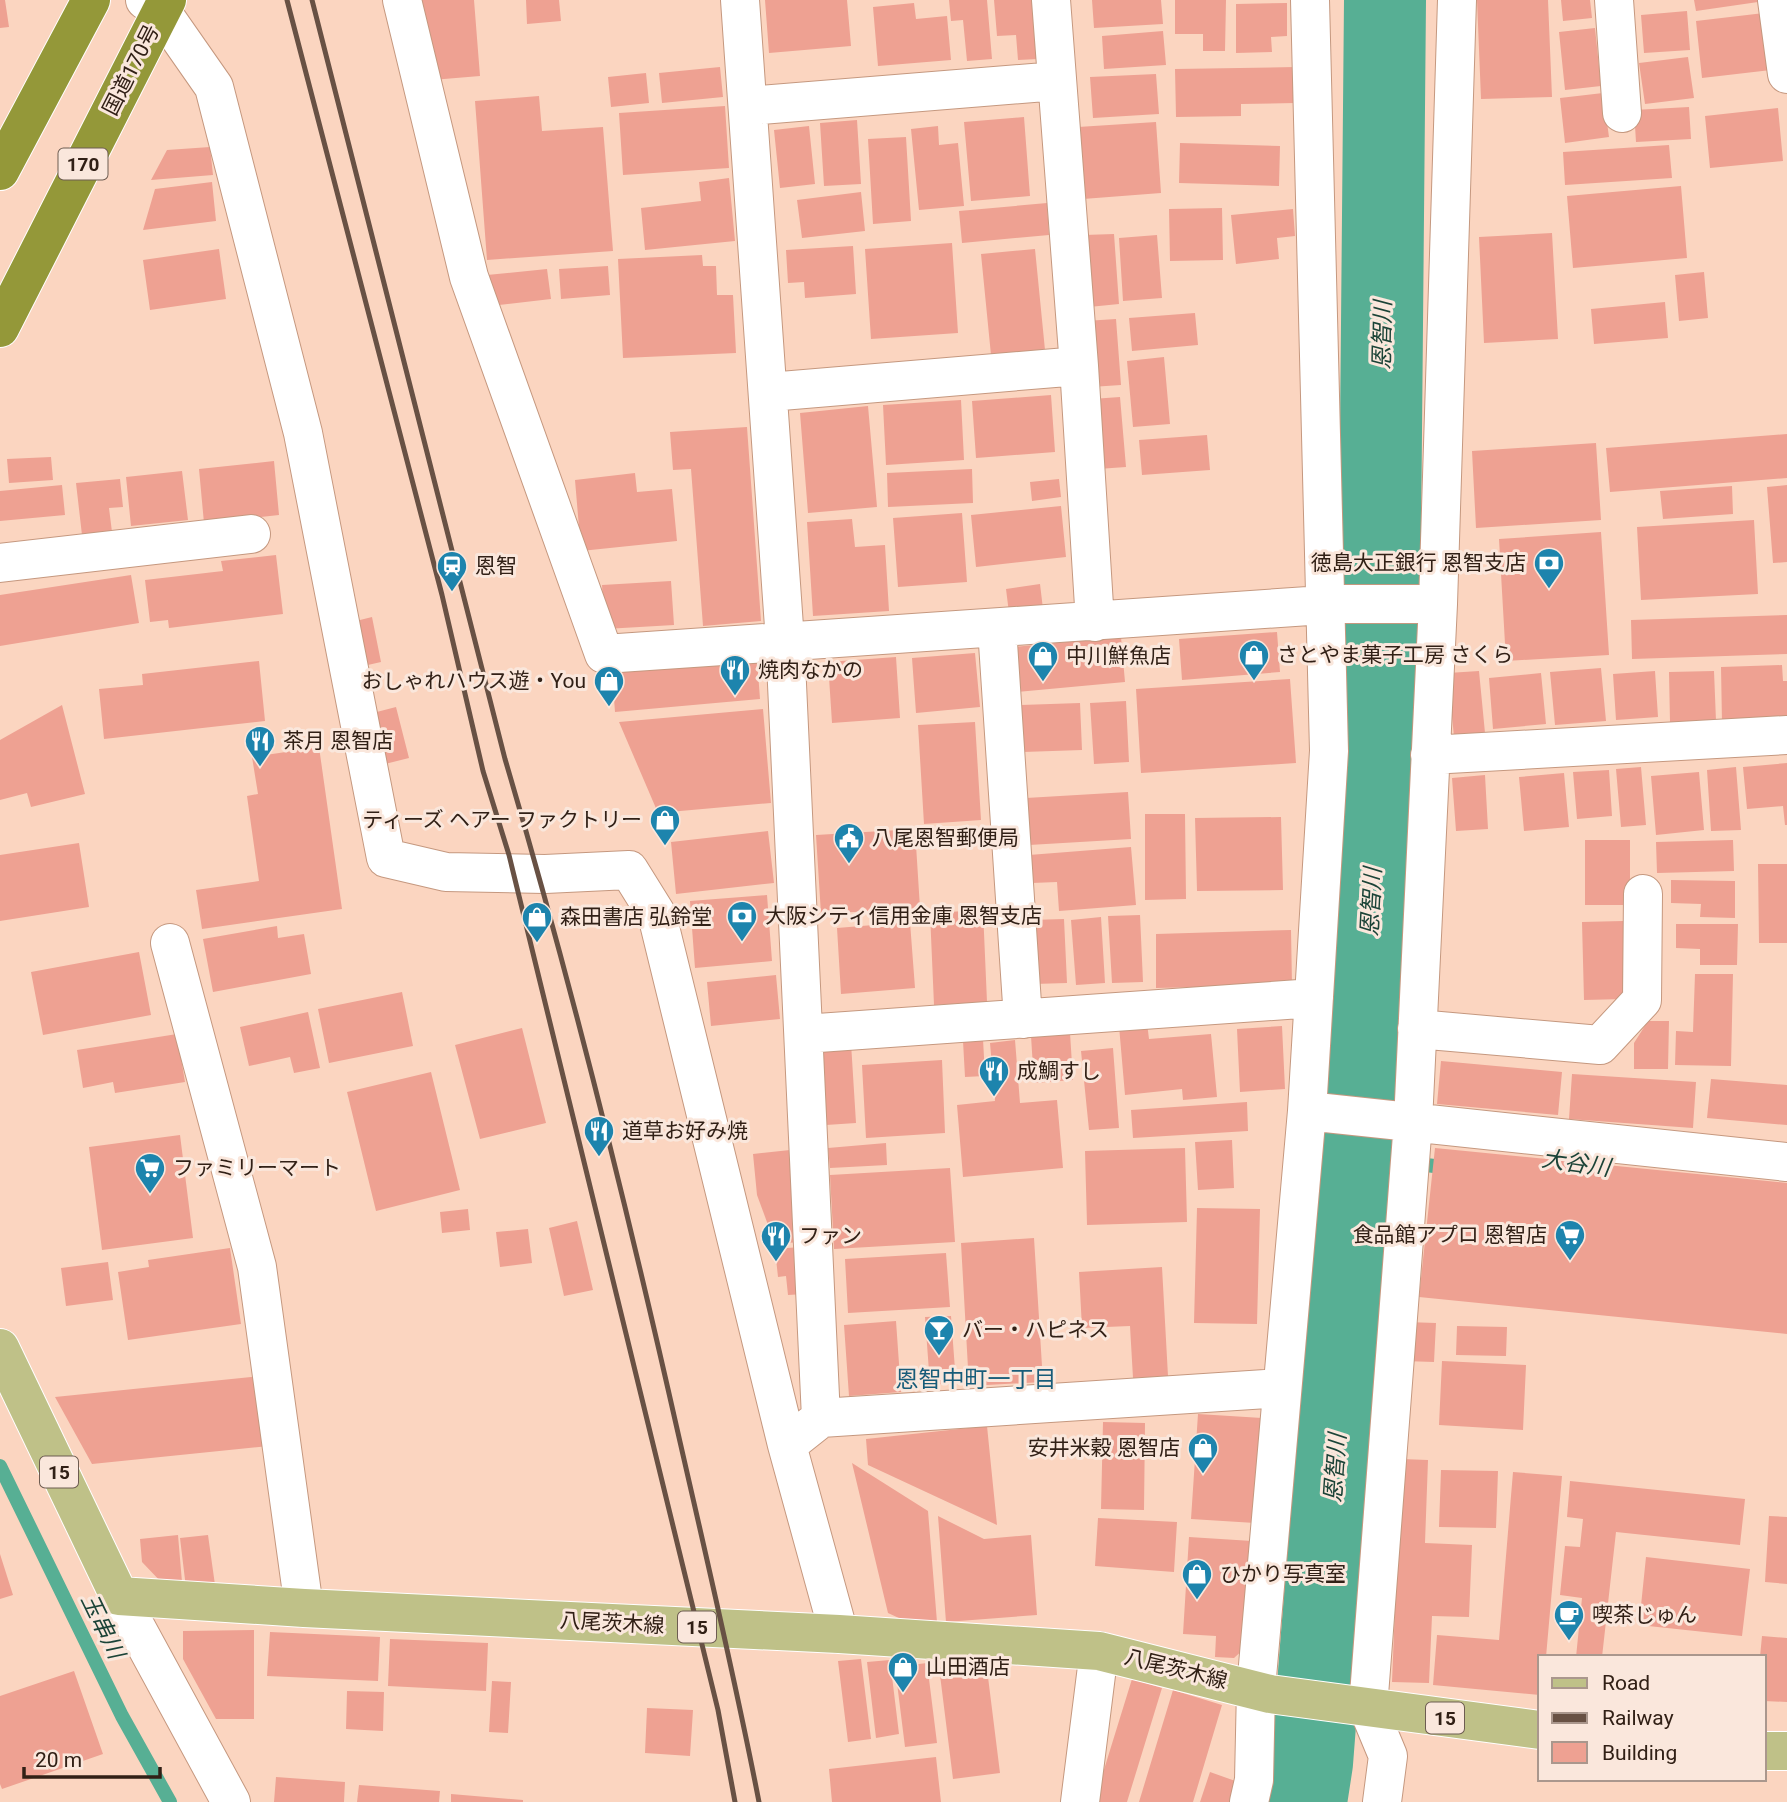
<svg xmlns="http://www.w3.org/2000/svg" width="1787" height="1802" font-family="Roboto,'Noto Sans JP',sans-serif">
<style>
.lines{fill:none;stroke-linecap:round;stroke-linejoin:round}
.stream{stroke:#57af94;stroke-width:14}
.river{stroke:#57af94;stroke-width:82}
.building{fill:#eea192}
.minor-casing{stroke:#c5987f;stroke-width:40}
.major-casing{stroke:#fff;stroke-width:40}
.highway-casing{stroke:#fff;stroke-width:40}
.minor{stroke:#fff;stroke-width:38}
.major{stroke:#bfc188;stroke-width:38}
.highway{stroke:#949839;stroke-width:38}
.rail{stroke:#685144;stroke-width:5}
.labels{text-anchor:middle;stroke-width:6;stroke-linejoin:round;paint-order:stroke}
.shield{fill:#fae7dc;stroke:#6d5c51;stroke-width:2}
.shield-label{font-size:19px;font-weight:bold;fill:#312016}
.street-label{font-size:21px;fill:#312016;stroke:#fae7dc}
.poi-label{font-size:21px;fill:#312016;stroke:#fae7dc;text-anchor:start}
.water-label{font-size:23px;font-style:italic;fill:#1b4337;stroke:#fae7dc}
.neighbourhood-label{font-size:23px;fill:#185c79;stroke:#fae7dc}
</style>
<rect width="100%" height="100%" fill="#fbd5c0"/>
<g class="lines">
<path class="stream" d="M1359,1156l90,12
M0,1466l122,250 48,86"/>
<path class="river" d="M1306,1802l6,-39 47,-607 19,-400 7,-756"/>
</g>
<path class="building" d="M0,0h5l4,27 -9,1z
M413,0h61l6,76 -48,4z
M526,0h33l2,21 -34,3z
M765,0h82l4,46 -82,7z
M949,0h38l5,59 -25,2 -4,-41 -12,1z
M994,0h39l5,59 -20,1 -2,-25 -19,1z
M1092,0h69l2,24 -69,4z
M1175,0h51l-1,51h-22v-17h-28z
M1477,0h71l4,97 -71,2z
M1561,0h29l2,18 -29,3z
M1694,0h64v2l-62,9z
M914,3l2,16 31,-3 4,44 -73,6 -5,-59z
M1287,3v33l-16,1 1,15 -36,1v-49z
M1687,11l3,39 -46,3 -3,-38z
M1764,13l7,57 -69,8 -6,-57z
M1595,28l6,58 -36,4 -6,-58z
M1163,31l3,34 -62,4 -2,-33z
M1688,57l6,41 -49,6 -6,-41z
M720,67l3,30 -61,6 -3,-30z
M1295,67v36l-54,1v12l-65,1 -1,-48z
M646,73l3,30 -38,4 -3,-30z
M1156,74l3,40 -66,4 -3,-41z
M1603,93l6,44 -44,6 -5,-45z
M539,96l3,35 61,-4 10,124 -126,9 -12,-159z
M725,106l4,62 -106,7 -4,-62z
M1689,107l2,32 -55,3 -2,-32z
M1778,108l5,53 -73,7 -5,-52z
M1024,117l6,79 -59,5 -7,-79z
M857,120l4,64 -37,2 -4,-63z
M1156,122l5,71 -78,6 -5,-72z
M809,126l6,58 -35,4 -6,-58z
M938,126l1,19 19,-2 6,63 -45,4 -8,-81z
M906,137l5,84 -38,3 -5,-85z
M1180,143l100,3 -1,40 -100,-3z
M1669,145l3,33 -107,7 -2,-33z
M210,147l3,28 -62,5 16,-30z
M729,178l6,63 -90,9 -4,-42 60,-7 -2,-19z
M212,182l4,39 -73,9 12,-41z
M1681,186l6,72 -114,10 -6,-72z
M861,192l4,39 -63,7 -5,-38z
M1047,203l2,32 -87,8 -3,-32z
M1222,208l1,52 -53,1 -1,-52z
M1293,209l2,27 -18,2 2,21 -43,5 -5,-49z
M1552,233l6,106 -74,4 -5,-106z
M1114,234l5,70 -30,3 -5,-72z
M1157,235l5,63 -39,3 -4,-63z
M952,243l6,90 -87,6 -6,-90z
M853,246l3,48 -51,4 -1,-16 -16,1 -2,-33z
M219,249l7,50 -76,11 -7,-50z
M1035,249l10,101 -54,5 -10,-101z
M702,255l1,11h13l1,29h16l3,58 -113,5 -5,-99z
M608,266l2,29 -49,4 -2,-30z
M547,269l4,30 -61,7 -3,-31z
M1704,272l4,46 -29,3 -4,-46z
M1665,302l3,36 -74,6 -3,-35z
M1195,313l3,32 -66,6 -3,-33z
M1116,319l5,66 -30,2 -6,-66z
M1164,357l6,67 -37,3 -6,-66z
M1051,395l4,57 -79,6 -4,-57z
M1120,397l6,70 -28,2 -6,-70z
M961,400l3,60 -78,5 -3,-60z
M868,406l9,101 -69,6 -8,-100z
M747,427l14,194 -58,5 -12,-157 -18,1 -3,-38z
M1787,434v44l-177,14 -4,-44z
M1207,435l3,35 -68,5 -3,-35z
M1596,443l5,77 -125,8 -4,-77z
M51,457l2,23 -44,3 -2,-24z
M274,461l5,54 -75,8 -5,-54z
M972,469l1,34 -85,4 -1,-34z
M182,471l6,49 -57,6 -5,-49z
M635,473l2,19 35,-3 5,52 -96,10 -6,-71z
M120,479l3,28 -14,1 3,24 -30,3 -6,-52z
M1059,479l2,18 -29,4 -2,-19z
M62,485l3,30 -65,6v-30z
M1787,485v77l-14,1 -6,-76z
M1732,486l1,28 -70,5 -3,-28z
M1061,506l5,51 -90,10 -5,-52z
M962,513l5,69 -69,5 -5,-69z
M852,519l3,28 30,-2 4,66 -76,5 -6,-94z
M1754,520l4,74 -117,6 -4,-73z
M1601,532l8,123 -103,6 -7,-122z
M276,555l7,59 -114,14 -1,-8 -18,2 -5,-42 78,-9 -2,-10z
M131,575l8,48 -139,23v-51z
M671,581l3,44 -69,4 -3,-44z
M1040,584l3,25 -34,4 -3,-24z
M1787,615v39l-155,5 -1,-39z
M372,617l9,45 -22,5 -11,-44z
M1277,632l3,40 -98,8 -3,-41z
M1121,637l4,45 -108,10 -4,-45z
M975,653l5,54 -64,6 -4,-55z
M896,657l4,61 -68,5 -4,-61z
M757,659l3,40 -145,13 -3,-40z
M259,661l6,60 -161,18 -5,-50 44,-4 -1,-11z
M1782,665l1,16h4v40l-65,2 -1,-56z
M1601,668l5,53 -51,4 -5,-53z
M1479,671l6,62 -31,4 -6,-64z
M1655,671l3,46 -42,3 -3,-46z
M1714,671l2,50 -46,1 -1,-50z
M1541,673l5,51 -53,5 -4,-51z
M1290,679l6,84 -155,10 -5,-84z
M1126,701l3,61 -35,2 -4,-61z
M1080,703l2,47 -59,2 -2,-47z
M62,705l23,89 -54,13 -4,-14 -27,7v-60z
M396,707l13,51 -28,7 -12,-51z
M763,709l8,94 -113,10 -39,-91z
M975,722l6,98 -57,4 -6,-99z
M319,747l23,162 -140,20 -6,-39 63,-9 -12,-85 11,-2 -6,-37z
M1787,763v62h-2l-2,-19 -36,3 -4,-42z
M1641,767l5,58 -25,2 -5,-58z
M1736,767l5,63 -30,1 -4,-61z
M1609,770l3,46 -35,3 -4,-47z
M1699,772l5,58 -48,5 -5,-59z
M1564,773l5,54 -45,4 -5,-54z
M1485,775l3,54 -32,2 -4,-53z
M1128,792l3,47 -102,6 -3,-47z
M1145,814h40l1,85 -41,1z
M1281,817l2,73 -86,1 -2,-73z
M915,829l5,79 -99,6 -5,-79z
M768,831l6,52 -98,11 -5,-52z
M1585,840h45v65h-45z
M1733,840l1,31 -77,2 -1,-31z
M79,843l10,64 -89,14v-66z
M1131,847l5,58 -77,6 -2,-29 -25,1 -3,-28z
M1758,864h29v79h-28z
M1671,880l64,1v37l-35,-1 1,-13 -30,-1z
M767,895l5,66 -77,7 -5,-67z
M983,910l4,92 -53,3 -4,-92z
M1140,915l3,67 -31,1 -4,-67z
M1101,917l4,66 -29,2 -5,-65z
M1064,919l3,64 -33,1 -3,-64z
M1623,921l2,78 -41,1 -2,-78z
M910,922l5,66 -74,6 -4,-66z
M1676,924h62l-1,41h-37v-16l-24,-1z
M277,926l1,12 26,-4 7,40 -98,18 -10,-53z
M1291,930l1,55 -136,3v-54z
M139,952l12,63 -108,20 -12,-63z
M1695,974h38l-2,92 -56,-1 1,-34 17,1z
M776,975l4,44 -69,7 -4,-44z
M402,992l11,54 -84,17 -11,-54z
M308,1012l12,56 -26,5 -4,-16 -41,9 -9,-39z
M1648,1021h21l-1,48h-34v-26z
M1147,1023l2,16 62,-5 6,63 -34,3 -1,-11 -57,6 -6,-69z
M1282,1026l3,63 -45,3 -3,-63z
M522,1028l24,95 -66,16 -25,-94z
M1070,1033l3,47 -39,3 -3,-47z
M177,1034l8,48 -70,11 -2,-11 -30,6 -6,-38z
M983,1039l2,37 -20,1 -2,-36z
M1015,1040l5,63 37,-3 6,68 -100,9 -6,-72 38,-4 -5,-58z
M851,1043l5,80 -30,2 -4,-80z
M1113,1048l6,80 -30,2 -8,-79z
M942,1060l3,73 -79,5 -4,-73z
M1441,1061l121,11 -4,43 -121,-11z
M431,1072l29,118 -84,21 -29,-119z
M1572,1074l124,8 -3,46 -124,-9z
M1711,1079l76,6v40l-80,-7z
M1247,1102l1,29 -115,7 -2,-28z
M180,1135l13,103 -91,12 -13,-103z
M1232,1140l2,48 -36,2 -3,-48z
M886,1143l1,22 -57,3 -2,-20z
M1185,1148l2,74 -100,3 -2,-74z
M1435,1148l352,35v151l-368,-37z
M790,1150l10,92 -25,2 -18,-49 -4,-41z
M950,1168l5,74 -121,7 -4,-74z
M1197,1208l63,1 -3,115 -63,-1z
M468,1209l2,21 -28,3 -2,-21z
M577,1221l16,69 -29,6 -15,-68z
M528,1229l4,34 -32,4 -4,-35z
M1034,1238l9,144 -74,4 -8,-143z
M800,1247l4,47 -16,1 -2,-19 -8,1 -3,-28z
M230,1248l11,76 -113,16 -10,-68 31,-5 -1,-7z
M946,1253l4,54 -102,6 -3,-54z
M108,1262l5,38 -47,6 -5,-38z
M1162,1267l6,109 -35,2 -3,-52 -48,2 -3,-56z
M951,1316l5,67 -26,2 -5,-68z
M896,1321l5,71 -52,4 -5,-71z
M1406,1322l30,1 -2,39 -30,-1z
M1457,1326l50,1 -1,29 -50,-1z
M1442,1361l84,4 -3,65 -84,-5z
M262,1376l7,70 -177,18 -37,-67z
M1198,1414l64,4 -7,105 -64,-4z
M1103,1422l42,1 -1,87 -43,-1z
M987,1426l10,99 -129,-60 -2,-26z
M1401,1459l27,1 -3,83 47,2 -3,72 -37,-1 -3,67 -37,-1z
M852,1463l76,48 9,111 -25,2 -24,-11z
M1441,1470l57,1 -2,57 -57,-1z
M1513,1472l49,4 -16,181h-6v38l-107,-10 4,-50 62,5z
M1570,1481l175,18 -5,46 -124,-13 -14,125h-26l6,-59 -22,-3 5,-49 15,1 3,-28 -16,-2z
M938,1516l46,23 47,-4 6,80 -91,7z
M1769,1516l18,1v67l-22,-2z
M1098,1518l79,4 -3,50 -79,-6z
M178,1535l4,47 -19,2 -21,-22 -2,-23z
M208,1535l7,50 -29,3 -6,-50z
M1189,1537l63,4 -6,106 -12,11 -19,-1 1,-21 -33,-2z
M0,1554l13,41 -13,4z
M1646,1557l104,12 -8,67 -103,-11z
M254,1630v89h-38l-33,-60v-28z
M270,1632l110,5 -2,44 -111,-5z
M1762,1636l25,2v64l-23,-1v-44h-4z
M390,1639l98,4 -2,48 -98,-5z
M861,1659l10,80 -23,3 -10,-81z
M890,1660l9,74 -23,4 -9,-76z
M986,1661l14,112 -47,6 -14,-112z
M927,1663l10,80 -32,4 -10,-80z
M74,1671l29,83 -101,35 -2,-5v-88z
M1132,1679l30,9 -35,114h-33z
M492,1681l19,1 -3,51 -19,-1z
M1173,1690l49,15 -29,97h-54z
M347,1691l37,1 -1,39 -37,-2z
M647,1708l46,2 -3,46 -45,-3z
M936,1757l5,45h-109l-3,-33z
M1210,1772l31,11 -7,19h-34z
M276,1777l69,5 -1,20h-70z
M359,1785l81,6 -1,11h-82z
M451,1794l72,6v2h-72z"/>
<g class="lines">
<g class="minor-casing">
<path id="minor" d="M145,0l16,11 53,76 89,346 83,425 60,14 99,2 84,-4 28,45 130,530 52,189
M402,0l67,277 135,377 734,-50h100
M740,0l45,641 36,777 -34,27
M1051,0l28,366 16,256
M1614,0l8,113
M1777,0l10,74
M748,106l309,-25
M769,392l310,-26
M0,563l251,-29
M997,628l26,391
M1430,755l357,-20
M170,943l87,324 47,341
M1417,1029l183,16 42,-45 1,-106
M804,1034l510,-36
M1307,1111l480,51
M821,1418l461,-30
M119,1596l112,206
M1080,1802l19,-151
M1249,1802l5,-22 2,-92 51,-577 22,-360 -19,-751
M1382,1802l6,-46 -20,-48 45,-586 25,-518 19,-604"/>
</g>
<g class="major-casing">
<path id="major" d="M0,1348l119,248 185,12 535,26 260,17 171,43 270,36
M1764,1751h23"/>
</g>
<g class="highway-casing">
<path id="highway" d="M0,171l91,-171
M0,328l167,-328"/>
</g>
<use href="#minor" class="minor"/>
<use href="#major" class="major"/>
<use href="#highway" class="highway"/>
<path class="rail" d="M287,0l155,595 41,176 26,84 209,855 17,92
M312,0l193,759c66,223 122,448 173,674 28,123 57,245 81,369"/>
</g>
<defs>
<g id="bank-pin" transform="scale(1.575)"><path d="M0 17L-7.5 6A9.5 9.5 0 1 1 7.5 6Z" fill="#1d84ad" stroke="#fae7dc"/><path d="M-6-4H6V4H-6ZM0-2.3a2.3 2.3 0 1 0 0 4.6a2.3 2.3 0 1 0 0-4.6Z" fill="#fff"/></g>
<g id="station-pin" transform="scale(1.575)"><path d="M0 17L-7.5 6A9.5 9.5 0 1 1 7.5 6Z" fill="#1d84ad" stroke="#fae7dc"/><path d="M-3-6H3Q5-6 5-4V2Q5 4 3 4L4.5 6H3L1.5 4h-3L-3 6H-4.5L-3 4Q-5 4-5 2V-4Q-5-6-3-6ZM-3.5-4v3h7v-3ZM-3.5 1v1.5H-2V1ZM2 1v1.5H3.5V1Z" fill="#fff"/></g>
<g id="shop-pin" transform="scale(1.575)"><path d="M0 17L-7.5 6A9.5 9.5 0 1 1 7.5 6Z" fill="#1d84ad" stroke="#fae7dc"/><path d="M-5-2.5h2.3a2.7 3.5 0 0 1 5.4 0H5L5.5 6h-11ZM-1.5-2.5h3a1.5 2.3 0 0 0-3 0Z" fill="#fff"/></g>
<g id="restaurant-pin" transform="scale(1.575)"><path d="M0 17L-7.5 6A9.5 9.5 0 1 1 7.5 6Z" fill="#1d84ad" stroke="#fae7dc"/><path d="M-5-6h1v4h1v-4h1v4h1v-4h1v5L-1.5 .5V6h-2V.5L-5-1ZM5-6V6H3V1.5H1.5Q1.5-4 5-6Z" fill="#fff"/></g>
<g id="civic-pin" transform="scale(1.575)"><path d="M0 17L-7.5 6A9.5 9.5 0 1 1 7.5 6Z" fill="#1d84ad" stroke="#fae7dc"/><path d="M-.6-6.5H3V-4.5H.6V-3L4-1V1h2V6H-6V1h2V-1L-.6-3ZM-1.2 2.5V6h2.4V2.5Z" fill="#fff"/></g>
<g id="supermarket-pin" transform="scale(1.575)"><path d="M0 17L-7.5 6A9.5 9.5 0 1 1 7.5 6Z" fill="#1d84ad" stroke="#fae7dc"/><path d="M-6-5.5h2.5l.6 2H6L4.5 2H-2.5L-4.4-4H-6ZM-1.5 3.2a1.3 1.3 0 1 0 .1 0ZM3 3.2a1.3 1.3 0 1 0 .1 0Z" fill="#fff"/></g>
<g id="bar-pin" transform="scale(1.575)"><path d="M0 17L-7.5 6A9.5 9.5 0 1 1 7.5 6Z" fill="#1d84ad" stroke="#fae7dc"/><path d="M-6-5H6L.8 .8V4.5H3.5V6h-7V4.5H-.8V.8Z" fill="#fff"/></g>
<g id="cafe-pin" transform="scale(1.575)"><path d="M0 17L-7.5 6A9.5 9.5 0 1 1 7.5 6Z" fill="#1d84ad" stroke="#fae7dc"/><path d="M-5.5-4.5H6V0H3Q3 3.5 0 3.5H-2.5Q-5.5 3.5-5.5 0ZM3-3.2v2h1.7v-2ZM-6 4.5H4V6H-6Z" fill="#fff"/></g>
</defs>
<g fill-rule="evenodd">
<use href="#bank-pin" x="1549" y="563"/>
<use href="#station-pin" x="452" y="566"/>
<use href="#shop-pin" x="1254" y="655"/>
<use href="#shop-pin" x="1043" y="656"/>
<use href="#restaurant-pin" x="735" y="670"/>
<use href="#shop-pin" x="609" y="681"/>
<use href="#restaurant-pin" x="260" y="741"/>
<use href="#shop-pin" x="665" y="820"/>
<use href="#civic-pin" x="849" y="838"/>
<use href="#bank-pin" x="742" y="916"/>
<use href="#shop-pin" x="537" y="917"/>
<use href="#restaurant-pin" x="994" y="1071"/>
<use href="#restaurant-pin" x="599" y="1131"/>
<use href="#supermarket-pin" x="150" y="1168"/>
<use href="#supermarket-pin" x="1570" y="1235"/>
<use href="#restaurant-pin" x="776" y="1236"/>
<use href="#bar-pin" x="939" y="1330"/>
<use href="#shop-pin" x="1203" y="1448"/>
<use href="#shop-pin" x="1197" y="1574"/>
<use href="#cafe-pin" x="1569" y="1615"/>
<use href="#shop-pin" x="903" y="1667"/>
</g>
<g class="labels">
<g class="shield">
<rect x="58.5" y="148.5" width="49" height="31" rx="5"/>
<rect x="40" y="1456.5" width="38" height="31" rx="5"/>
<rect x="678" y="1611.5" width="38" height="31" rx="5"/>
<rect x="1426" y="1702.5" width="38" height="31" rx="5"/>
</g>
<g class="shield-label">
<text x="83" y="171">170</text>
<text x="59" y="1479">15</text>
<text x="697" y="1634">15</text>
<text x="1445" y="1725">15</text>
</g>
<g class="street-label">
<text transform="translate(131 70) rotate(-63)" y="7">国道170号</text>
<text transform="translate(612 1623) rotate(3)" y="7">八尾茨木線</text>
<text transform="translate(1176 1669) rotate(14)" y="7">八尾茨木線</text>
</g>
<g class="poi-label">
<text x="1526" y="570" text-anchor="end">徳島大正銀行 恩智支店</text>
<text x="475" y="573">恩智</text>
<text x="1277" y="662">さとやま菓子工房 さくら</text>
<text x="1066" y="663">中川鮮魚店</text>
<text x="758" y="677">焼肉なかの</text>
<text x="586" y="688" text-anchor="end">おしゃれハウス遊・You</text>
<text x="283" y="748">茶月 恩智店</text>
<text x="642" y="827" text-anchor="end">ティーズ ヘアー ファクトリー</text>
<text x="872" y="845">八尾恩智郵便局</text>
<text x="765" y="923">大阪シティ信用金庫 恩智支店</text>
<text x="560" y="924">森田書店 弘鈴堂</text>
<text x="1017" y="1078">成鯛すし</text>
<text x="622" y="1138">道草お好み焼</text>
<text x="173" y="1175">ファミリーマート</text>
<text x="1547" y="1242" text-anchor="end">食品館アプロ 恩智店</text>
<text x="799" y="1243">ファン</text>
<text x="962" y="1337">バー・ハピネス</text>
<text x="1180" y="1455" text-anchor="end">安井米穀 恩智店</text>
<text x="1220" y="1581">ひかり写真室</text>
<text x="1592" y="1622">喫茶じゅん</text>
<text x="926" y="1674">山田酒店</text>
</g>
<g class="water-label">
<text transform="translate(1382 335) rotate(-89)" y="8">恩智川</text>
<text transform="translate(1371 902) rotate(-87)" y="8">恩智川</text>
<text transform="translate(1576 1163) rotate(8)" y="8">大谷川</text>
<text transform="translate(1335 1468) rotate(-86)" y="8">恩智川</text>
<text transform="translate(103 1626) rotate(64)" y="8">玉串川</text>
</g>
<g class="neighbourhood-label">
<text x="976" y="1387">恩智中町一丁目</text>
</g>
</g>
<rect x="1538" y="1655" width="228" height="126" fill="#fae7dc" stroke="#aa978d" stroke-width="2"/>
<rect x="1552" y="1678" width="35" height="10" fill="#bfc188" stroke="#aa978d" stroke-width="2"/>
<text x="1602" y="1690" font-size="21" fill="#312016">Road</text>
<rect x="1552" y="1713" width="35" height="10" fill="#685144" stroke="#aa978d" stroke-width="2"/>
<text x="1602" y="1725" font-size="21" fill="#312016">Railway</text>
<rect x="1552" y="1742" width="35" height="21" fill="#eea192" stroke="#aa978d" stroke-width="2"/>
<text x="1602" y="1760" font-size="21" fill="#312016">Building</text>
<path d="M24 1767v10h136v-10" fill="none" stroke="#312016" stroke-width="3.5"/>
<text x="35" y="1767" font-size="21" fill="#312016" stroke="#fae7dc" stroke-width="5" paint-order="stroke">20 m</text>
</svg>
